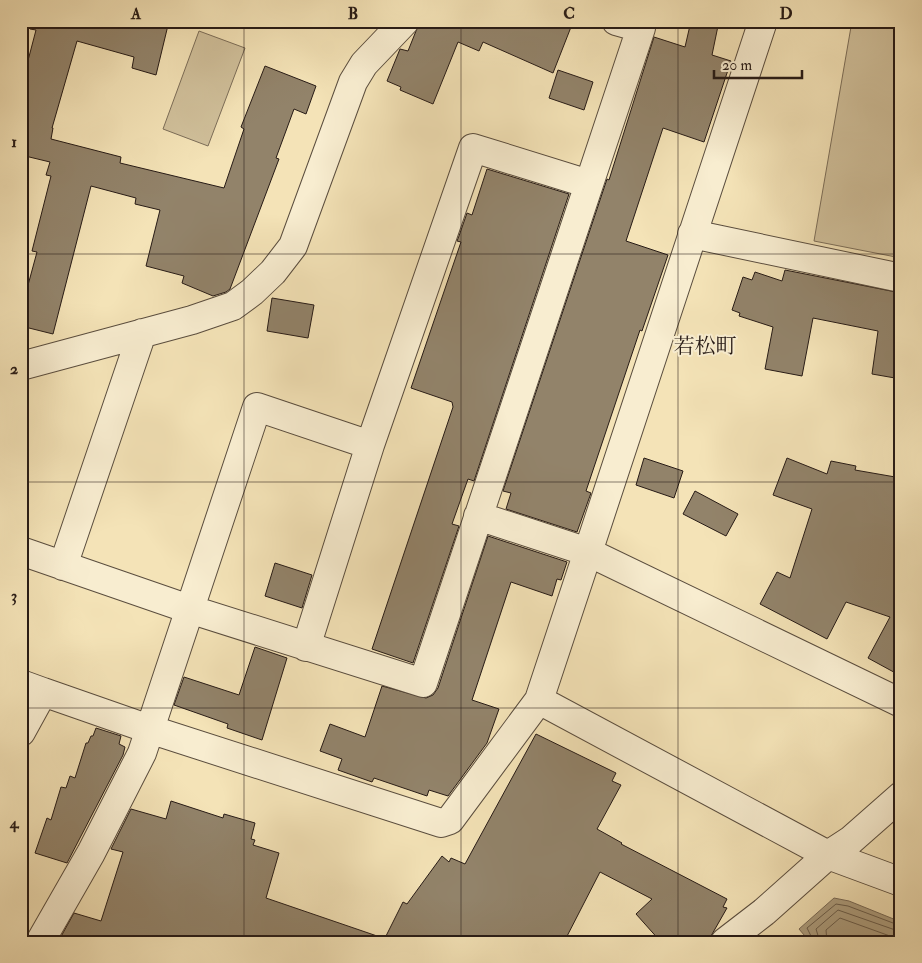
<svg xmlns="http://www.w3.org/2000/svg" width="922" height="963" font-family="'IM FELL Double Pica','Noto Serif JP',serif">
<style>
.green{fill:#d1c19c;stroke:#7c6e59}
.water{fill:#ae9f80;stroke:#786a56}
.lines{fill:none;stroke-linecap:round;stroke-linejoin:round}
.shore{stroke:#6a5d4b;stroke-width:1}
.building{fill:#92836a;stroke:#271b16}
.minor-casing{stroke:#5a4d3e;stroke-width:30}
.minor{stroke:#f8edd0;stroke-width:28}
.grid{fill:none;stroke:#271b16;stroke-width:1;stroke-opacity:0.55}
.labels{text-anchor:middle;stroke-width:4;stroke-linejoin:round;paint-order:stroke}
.quarter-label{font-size:21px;fill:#271b16;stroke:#f8edd0}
.neatline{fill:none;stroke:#271b16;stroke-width:2}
.grid-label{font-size:16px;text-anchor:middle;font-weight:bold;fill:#271b16}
</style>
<rect width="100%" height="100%" fill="#f4e3b7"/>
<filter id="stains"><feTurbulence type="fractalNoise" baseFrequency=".004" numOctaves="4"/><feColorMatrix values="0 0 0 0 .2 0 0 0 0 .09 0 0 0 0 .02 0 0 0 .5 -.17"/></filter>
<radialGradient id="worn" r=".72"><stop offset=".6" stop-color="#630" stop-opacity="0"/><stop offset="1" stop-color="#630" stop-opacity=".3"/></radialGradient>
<path class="green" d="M852,21h49v237l-87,-17z
M199,31l46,17 -37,98 -45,-17z"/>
<path class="water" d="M834,898l15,3 52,21v20h-91l-11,-13z"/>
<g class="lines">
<path class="shore" d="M814,942l-7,-14 29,-24 12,2 53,20
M820,942l-4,-13 22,-19 63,22
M827,942l-1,-12 14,-12 61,22"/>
</g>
<path class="building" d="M31,21h138l-13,54 -24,-7 2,-11 -57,-16 -25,87h1l-2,11 70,18 -1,6 104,25 20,-59 -3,-2 24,-61 51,20 -10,28 -12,-5 -18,49 3,1 -49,130 -4,3 -13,4 -31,-13 2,-7 -38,-10 14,-56 -25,-6 1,-6 -45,-12 -38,148 -32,-8v-15l16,-59 -5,-1 19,-75 -5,-1 4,-13 -29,-7v-84l4,1 11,-42 -6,-1z
M420,21h136l15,6 -18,46 -70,-31 -4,9 -21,-9 -25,62 -33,-14 1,-3 -14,-6 13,-32 8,2z
M691,21h28l-7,34 19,6 -27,81 -41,-14 -37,113 42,14 -26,76 -2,-1 -54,161 5,2 -14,39 -71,-23 5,-16 -8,-2 104,-312 2,1 45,-143 31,10z
M558,70l35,12 -9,28 -35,-12z
M487,169l82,25 -95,287 -6,-2 -16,45 7,2 -46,137 -41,-14 81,-242 -1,-5 -41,-14 50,-146 -4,-1 2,-5 8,-23 5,2z
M785,270l116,23v82l-5,-1 -1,4 -23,-4 6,-43 -65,-13 -11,58 -37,-7 8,-42 -34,-11 1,-3 -8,-3 11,-33 9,3 3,-8 27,9z
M272,298l42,7 -6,33 -41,-7z
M644,458l39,13 -9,27 -38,-13z
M787,458l40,16 4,-13 25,5 -1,4 46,8v198l-33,-18 22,-41 -44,-15 -19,37 -67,-35 17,-32 13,6 22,-69 -39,-14z
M695,491l43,23 -12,22 -43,-22z
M488,536l79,26 -6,18 -4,-1 -5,17 -41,-14 -39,118 27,9 -12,34 -39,53 -19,-6 -2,6 -53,-18 -2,4 -34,-12 4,-11 -22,-8 10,-27 35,13 17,-51 44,12 7,-3 5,-7z
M275,563l37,12 -10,33 -37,-12z
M255,647l32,11 -25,82 -35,-12 1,-4 -54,-19 10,-28 55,18z
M96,728l25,8 -2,8 6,3 -2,8 -56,108 -32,-10 12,-35 4,2 10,-33 5,1 4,-12 5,2 11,-35h2l3,-7h2z
M536,734l80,39 -4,8 9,4 -24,44 25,14 -1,1 106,55 -4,8 4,1 -16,28 -1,6h-49l-25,-28 16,-15 -52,-27 -36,70h-181l20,-40 4,2 35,-48 7,6 2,-4 14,6z
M171,801l52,17 1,-4 31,9 -4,16 4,1 -2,5 26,8 -13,45 114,39v5h-322l16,-29 27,8 22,-69 -12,-3 20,-40 35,10z"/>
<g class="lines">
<g class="minor-casing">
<path id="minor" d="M763,21l-175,531 313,151
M692,234l209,44
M21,366l171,-46 41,-14 19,-14 21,-20 20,-26 60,-164 11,-18 41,-43
M370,445l103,-297 116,36
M478,516l110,36 -49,148 289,155 73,27
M21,551l168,58 234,74 218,-655 -25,-7
M63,566l79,-233
M21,684l22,8 -22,40
M43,692l106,37 292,94 9,-3 89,-120
M40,942l51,-89 51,-100 115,-346 113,38 -64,202
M725,942l39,-30 64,-57 23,-15 50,-44"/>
</g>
<use href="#minor" class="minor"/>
</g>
<path class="grid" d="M244,21v921M461,21v921M678,21v921M21,254h880M21,482h880M21,708h880"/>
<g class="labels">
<g class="quarter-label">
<text x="705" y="353">若松町</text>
</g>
</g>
<rect width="922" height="963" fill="none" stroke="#f4e3b7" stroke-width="55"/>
<path d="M714 70v8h88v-8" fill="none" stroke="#271b16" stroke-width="2.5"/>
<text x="722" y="70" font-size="15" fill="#271b16" stroke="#f8edd0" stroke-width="4" paint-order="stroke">20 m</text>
<rect x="28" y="28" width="866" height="908" class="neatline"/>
<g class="grid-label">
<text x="136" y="19">A</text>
<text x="353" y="19">B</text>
<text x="569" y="19">C</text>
<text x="786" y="19">D</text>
<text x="14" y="147">1</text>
<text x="14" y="374">2</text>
<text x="14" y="601">3</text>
<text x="14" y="828">4</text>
</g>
<rect width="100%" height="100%" filter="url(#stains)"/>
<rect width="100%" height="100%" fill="url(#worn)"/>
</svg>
